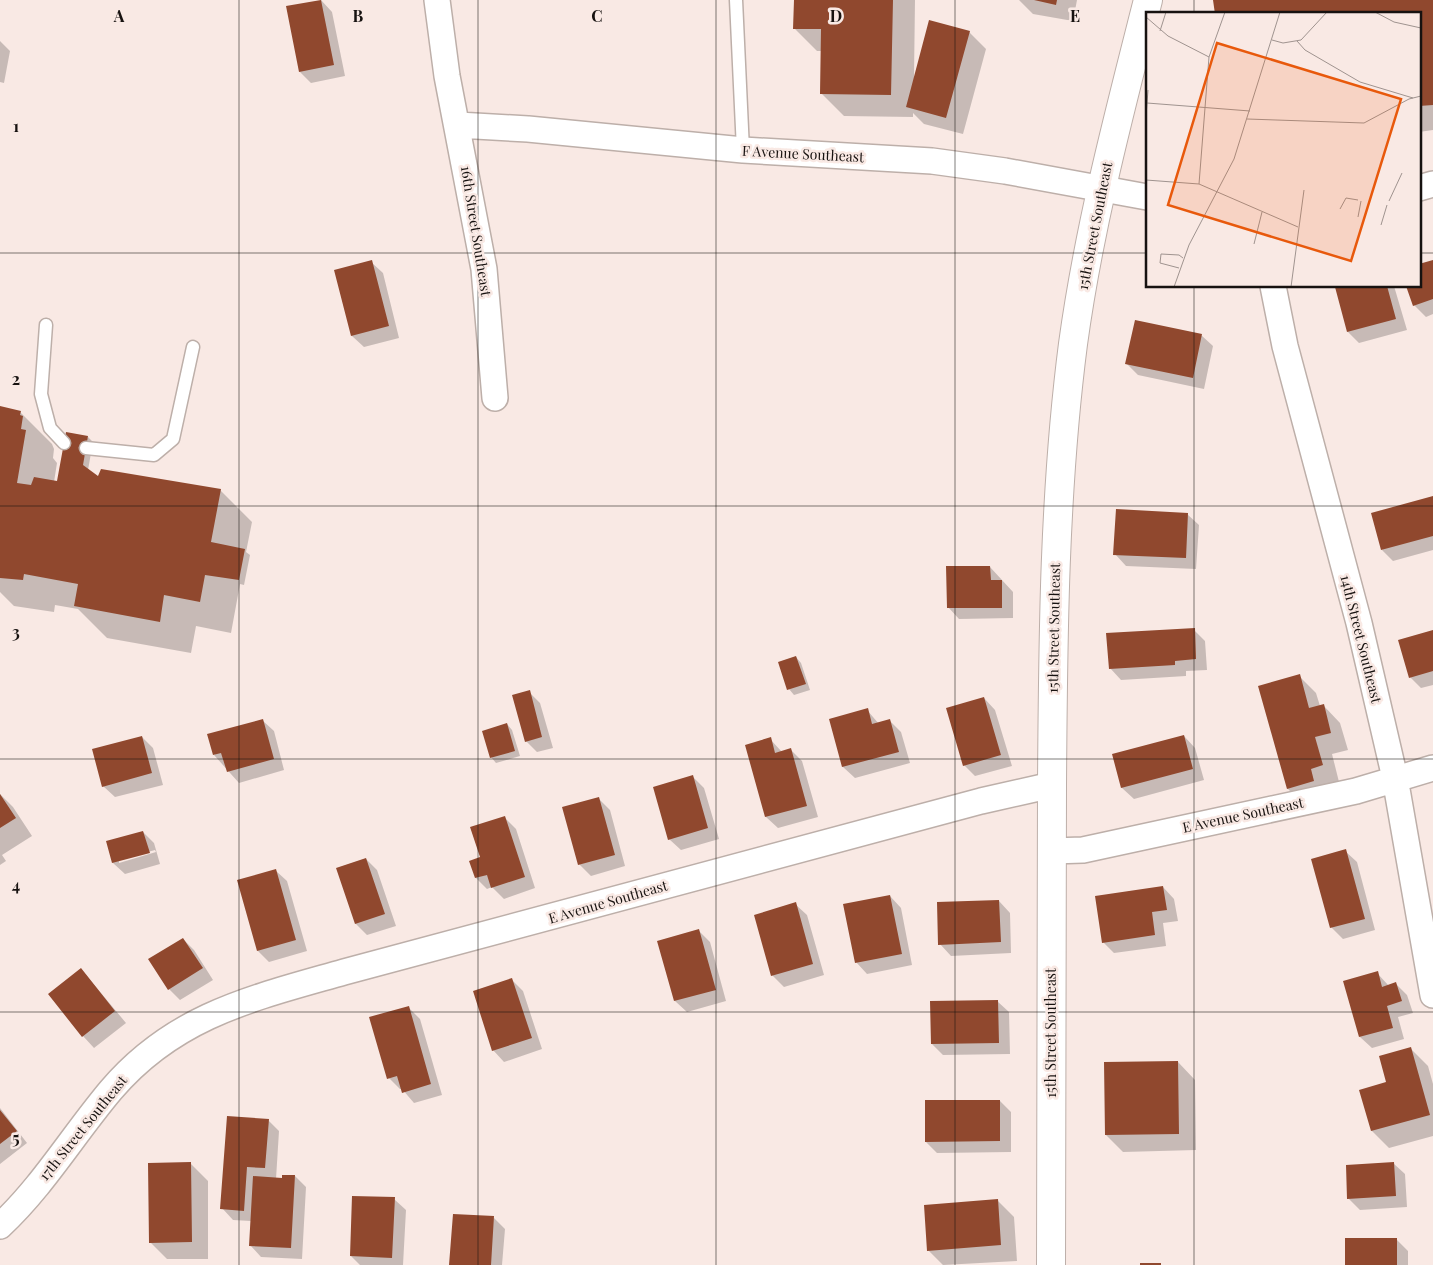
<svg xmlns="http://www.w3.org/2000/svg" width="1433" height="1265" font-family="'Playfair Display',serif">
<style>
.shadow{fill:#0003;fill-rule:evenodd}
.building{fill:#90482e}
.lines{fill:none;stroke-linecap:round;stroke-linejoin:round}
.service-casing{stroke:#bdafa9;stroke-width:15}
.minor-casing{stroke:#bdafa9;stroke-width:28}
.tertiary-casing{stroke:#bdafa9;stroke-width:30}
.service{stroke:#fff;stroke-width:12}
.minor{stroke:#fff;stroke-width:25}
.tertiary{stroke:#fff;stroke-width:28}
.grid{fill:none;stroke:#171210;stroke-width:1;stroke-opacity:0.55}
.labels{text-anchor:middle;stroke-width:5;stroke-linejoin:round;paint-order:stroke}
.street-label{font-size:14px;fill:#171210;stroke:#f9e9e4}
.inset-road{fill:none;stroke:#9f938f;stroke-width:1}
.view{fill:#e8590c;fill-opacity:0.15;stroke:#e8590c;stroke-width:2.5}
.inset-edge{fill:none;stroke:#171210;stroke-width:2.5}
.grid-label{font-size:16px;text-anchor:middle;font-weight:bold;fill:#171210;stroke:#f9e9e4;stroke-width:5;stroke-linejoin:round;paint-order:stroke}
</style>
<rect width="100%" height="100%" fill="#f9e9e4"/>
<path class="shadow" d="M321,0l11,12 13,64 -34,7 -11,-11z
M795,0h120l-1,77 55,-45 17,17 -23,85 -39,-10 -11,-11v4l-69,-1 -23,-23 1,-42h-5l-23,-23z
M1019,0h58l-4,21 -40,-7z
M1214,0h219v130l-14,2v-118z
M0,41l10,10 -6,32 -4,-1z
M1433,261v53l-7,3 -12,-12 5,-19z
M371,262l12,11 16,65 -35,9 -12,-11 -17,-65z
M1344,286h50l13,44 -48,13 -11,-11 -12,-44z
M1201,335l12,11 -9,43 -66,-14 -11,-11z
M0,408l20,4 32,32 2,5 -1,9 4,5 -3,19 4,1 30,-46 5,5 -5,28 11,8 121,12 32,32 -6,30 4,3 -6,30 -4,-1 -9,49 -35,-7 -5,27 -84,-15 -29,-29 -23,-4 -1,7 -40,-6 -14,-14z
M1433,497v53l-40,11 -11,-11z
M1187,514l12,11 -3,44 -70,-3 -11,-12z
M990,567l23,25v26l-54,1 -11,-12z
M1194,630l11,11 2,29 -21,1v5l-65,4 -11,-12z
M1433,631v54l-12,3 -11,-11z
M796,657l5,6 9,27 -16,5 -5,-6z
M1299,676l17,17 4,13 3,-1 17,18 8,27 -16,4 7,28 -34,24 -17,-17z
M529,692l11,11 13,45 -16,4 -11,-11z
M984,698l11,12 17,56 -37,10 -11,-11z
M867,710l12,14 11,-3 11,11 9,31 -55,15 -12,-11 -12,-48z
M262,720l12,11 10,39 -45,13 -25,-28z
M507,724l5,6 8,26 -24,7 -5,-6z
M1184,736l11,12 9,32 -70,19 -12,-11 -8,-33z
M142,737l11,11 10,37 -48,12 -12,-11z
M770,739l12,13 9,-2 11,11 16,56 -40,11 -12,-11z
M693,777l11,11 15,51 -38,11 -12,-11z
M0,794l13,13 19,29 -30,19 4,6 -6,4z
M598,798l12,12 15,56 -34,10 -12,-12z
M504,817l12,12 19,59 -31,11 -12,-12 -5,2 -11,-11 5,-20z
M143,832l11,11 6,21 -35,10 -12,-11 -5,-21zM155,850l1,2 -37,11v-3z
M1345,851l12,11 18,68 -32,9 -12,-12z
M366,859l11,11 19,56 -29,9 -11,-11 -18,-55z
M275,870l12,11 20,70 -38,11 -11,-11z
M1163,887l11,12 4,22 -15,2 3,23 -52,7 -11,-11z
M890,896l11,12 11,57 -45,9 -11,-12z
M999,901l11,12 1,40 -60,3 -11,-12z
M795,904l12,11 17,60 -40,12 -12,-12z
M699,931l11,11 16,59 -39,11 -12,-11 -16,-59z
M183,939l11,11 19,30 -33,20 -11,-11z
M81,969l45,54 -32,25 -11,-12z
M1377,973l12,13 7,-2 11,11 6,18 -15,4 6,22 -32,9 -12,-11 -16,-55z
M512,980l11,11 19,58 -38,13 -11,-12z
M997,1001l12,11 1,42 -67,1 -11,-11z
M408,1007l12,12 22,76 -28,8 -12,-14h-2l-11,-11z
M1411,1049l17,17 5,18v52l-44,12 -17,-17 -11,-40 27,-8z
M1178,1062l17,18 1,70 -73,2 -17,-17z
M1000,1101l11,11v40l-74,1 -11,-11z
M0,1108l27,35 -27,21z
M268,1120l11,11 -3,48 19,-3 11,11 -4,72 -41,-2 -11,-12 1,-24 -18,-1 -11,-12z
M1393,1163l12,11 2,33 -47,3 -12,-12z
M191,1164l17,17v78h-41l-17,-17z
M394,1199l12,11 -3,55h-43l-9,-9z
M997,1200l17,17 3,44 -74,4 -15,-15z
M454,1215l40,3 11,11 -3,36h-52z
M1397,1240l11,11v14h-62z"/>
<path class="building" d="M321,0l13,65 -35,7 -13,-66z
M794,0h99l-2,95 -71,-1 1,-65h-28z
M1034,0h23l-1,5z
M1213,0h220v105l-14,1v-92h-204z
M929,20l41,11 -24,87 -40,-11z
M372,260l17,66 -38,10 -17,-66z
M1433,260v39l-20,7 -7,-20h13v-22z
M1339,286h48l9,33 -49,13 -12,-45z
M1135,320l67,14 -9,44 -68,-14z
M0,406l21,5 -1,4 3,1 -2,13 5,1 -9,53 14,2 3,-8 23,4 9,-49 22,4 -5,29 15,11 3,-7 120,20 -10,53 34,7 -6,31 -34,-5 -5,27 -36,-7 -4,27 -86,-16 4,-22 -54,-10 -1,6 -23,-2z
M1433,496v40l-52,14 -10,-37z
M1116,509l72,4 -2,45 -73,-3z
M946,566h44l1,14h11v28h-55z
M1195,628l1,31 -21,2v4l-66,4 -3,-36z
M1433,630v41l-24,7 -11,-38z
M796,656l10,28 -19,6 -9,-28z
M1300,674l9,34 15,-4 7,29 -16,4 8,28 -12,4 3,12 -27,8 -29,-103z
M530,690l12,47 -17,5 -13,-47z
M984,697l17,58 -38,11 -17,-58z
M868,708l4,16 18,-5 9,33 -57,15 -13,-48z
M263,719l11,40 -47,13 -6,-19 -8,2 -6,-21z
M507,723l8,28 -25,7 -8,-27z
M1184,735l9,34 -72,19 -9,-34z
M142,736l10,37 -50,14 -10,-38z
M771,737l4,16 16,-5 16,58 -42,11 -20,-72z
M693,775l15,53 -40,12 -15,-53z
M0,794l16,24 -16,10z
M599,797l16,58 -37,10 -16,-58z
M505,816l20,61 -34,11 -4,-13 -12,3 -6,-17 11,-4 -10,-30z
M143,831l7,22 -38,10 -6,-22z
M1346,849l19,70 -35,9 -19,-69z
M366,858l19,56 -30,10 -19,-56z
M276,869l20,71 -39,11 -20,-71z
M1163,886l4,24 -15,2 3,23 -53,8 -7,-47z
M890,895l12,59 -47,9 -12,-59z
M999,900l2,42 -63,3 -1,-43z
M796,902l17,62 -42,12 -17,-61z
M699,929l17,61 -42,11 -17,-60z
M183,938l20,30 -35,22 -20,-31z
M81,968l34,43 -33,26 -34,-43z
M1378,971l4,16 14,-5 6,19 -15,5 6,22 -34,9 -16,-56z
M512,978l20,60 -40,13 -19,-60z
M998,1000l1,43 -68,1 -1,-43z
M409,1006l22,78 -29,9 -5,-17 -10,3 -18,-62z
M1411,1047l19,68 -59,16 -12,-41 27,-8 -7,-26z
M1178,1061l1,73 -74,1 -1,-73z
M925,1100h75v41l-75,1z
M0,1110l17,21 -17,13z
M227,1116l42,3 -4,49 -18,-1 -3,44 -24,-2z
M191,1162l1,80 -43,1 -1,-80z
M1394,1162l2,34 -49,3 -1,-34z
M282,1175h13l-4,73 -42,-2 4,-70 29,2z
M352,1196l43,1 -3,61 -42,-2z
M998,1199l3,46 -74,6 -3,-46z
M453,1214l41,2 -3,49h-42z
M1345,1238h52v27h-52z
M1140,1263h21v2h-21z"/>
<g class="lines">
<g class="service-casing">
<path id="service" d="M736,0l7,150
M46,325l-5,69 9,34 14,15
M86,448l68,7 19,-16 20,-92"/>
</g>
<g class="minor-casing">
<path id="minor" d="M437,0l10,76 37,193 11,129
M458,125l70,4 215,21 189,11 73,10 142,26
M1419,188l14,-4
M1273,286l12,60 74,277 36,155 38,217
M1052,851l31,-1 273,-59 77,-23
M0,1226c43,-40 73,-91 111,-136 64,-75 142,-92 233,-118l637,-171 71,-16"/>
</g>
<g class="tertiary-casing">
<path id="tertiary" d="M1051,1265c0,-160 0,-320 1,-480 1,-148 2,-294 21,-441 16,-117 46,-230 75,-344"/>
</g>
<use href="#service" class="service"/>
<use href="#minor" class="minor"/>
<use href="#tertiary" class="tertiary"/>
</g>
<path class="grid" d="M239,0v1265M478,0v1265M716,0v1265M955,0v1265M1194,0v14M0,253h1147M1419,253h14M1194,286v979M0,506h1433M0,759h1433M0,1012h1433"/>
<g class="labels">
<g class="street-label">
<text transform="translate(803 154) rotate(3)" y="5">F Avenue Southeast</text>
<text transform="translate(1095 226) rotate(-79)" y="5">15th Street Southeast</text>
<text transform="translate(476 231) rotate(81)" y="5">16th Street Southeast</text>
<text transform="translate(1054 628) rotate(-89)" y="5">15th Street Southeast</text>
<text transform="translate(1361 639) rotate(76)" y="5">14th Street Southeast</text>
<text transform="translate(1243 815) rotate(-12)" y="5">E Avenue Southeast</text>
<text transform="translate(608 902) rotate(-16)" y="5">E Avenue Southeast</text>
<text transform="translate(1051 1033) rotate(-90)" y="5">15th Street Southeast</text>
<text transform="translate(83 1128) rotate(-51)" y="5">17th Street Southeast</text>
</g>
</g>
<g transform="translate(1146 12)">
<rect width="275" height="275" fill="#f9e9e4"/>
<path class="inset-road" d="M229,0l19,10 27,6M0,5l22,19 41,21M14,19l6,-19M126,28l11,3 18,-3 26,-28M151,29l8,9 55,32 53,16M1,91l103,8M0,104l2,-26M101,107l117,4 45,-24 12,-3M0,168l53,4 99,43M53,172l10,-127 16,-45M243,189l13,-28M194,197l6,-11 12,2M212,205l3,-16M235,213l6,-20M108,232l8,-32M33,256l-19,-5 1,-9 18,1 4,3M28,275l15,-42 45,-86 46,-147M145,275l13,-97"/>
<path class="view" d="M71,31l184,56 -50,162 -183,-56z"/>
<rect width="275" height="275" class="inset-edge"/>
</g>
<g class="grid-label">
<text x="119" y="22">A</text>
<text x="358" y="22">B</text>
<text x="597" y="22">C</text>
<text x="836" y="22">D</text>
<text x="1075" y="22">E</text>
<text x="16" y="132">1</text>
<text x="16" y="385">2</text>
<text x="16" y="638">3</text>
<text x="16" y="891">4</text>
<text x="16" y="1144">5</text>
</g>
</svg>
